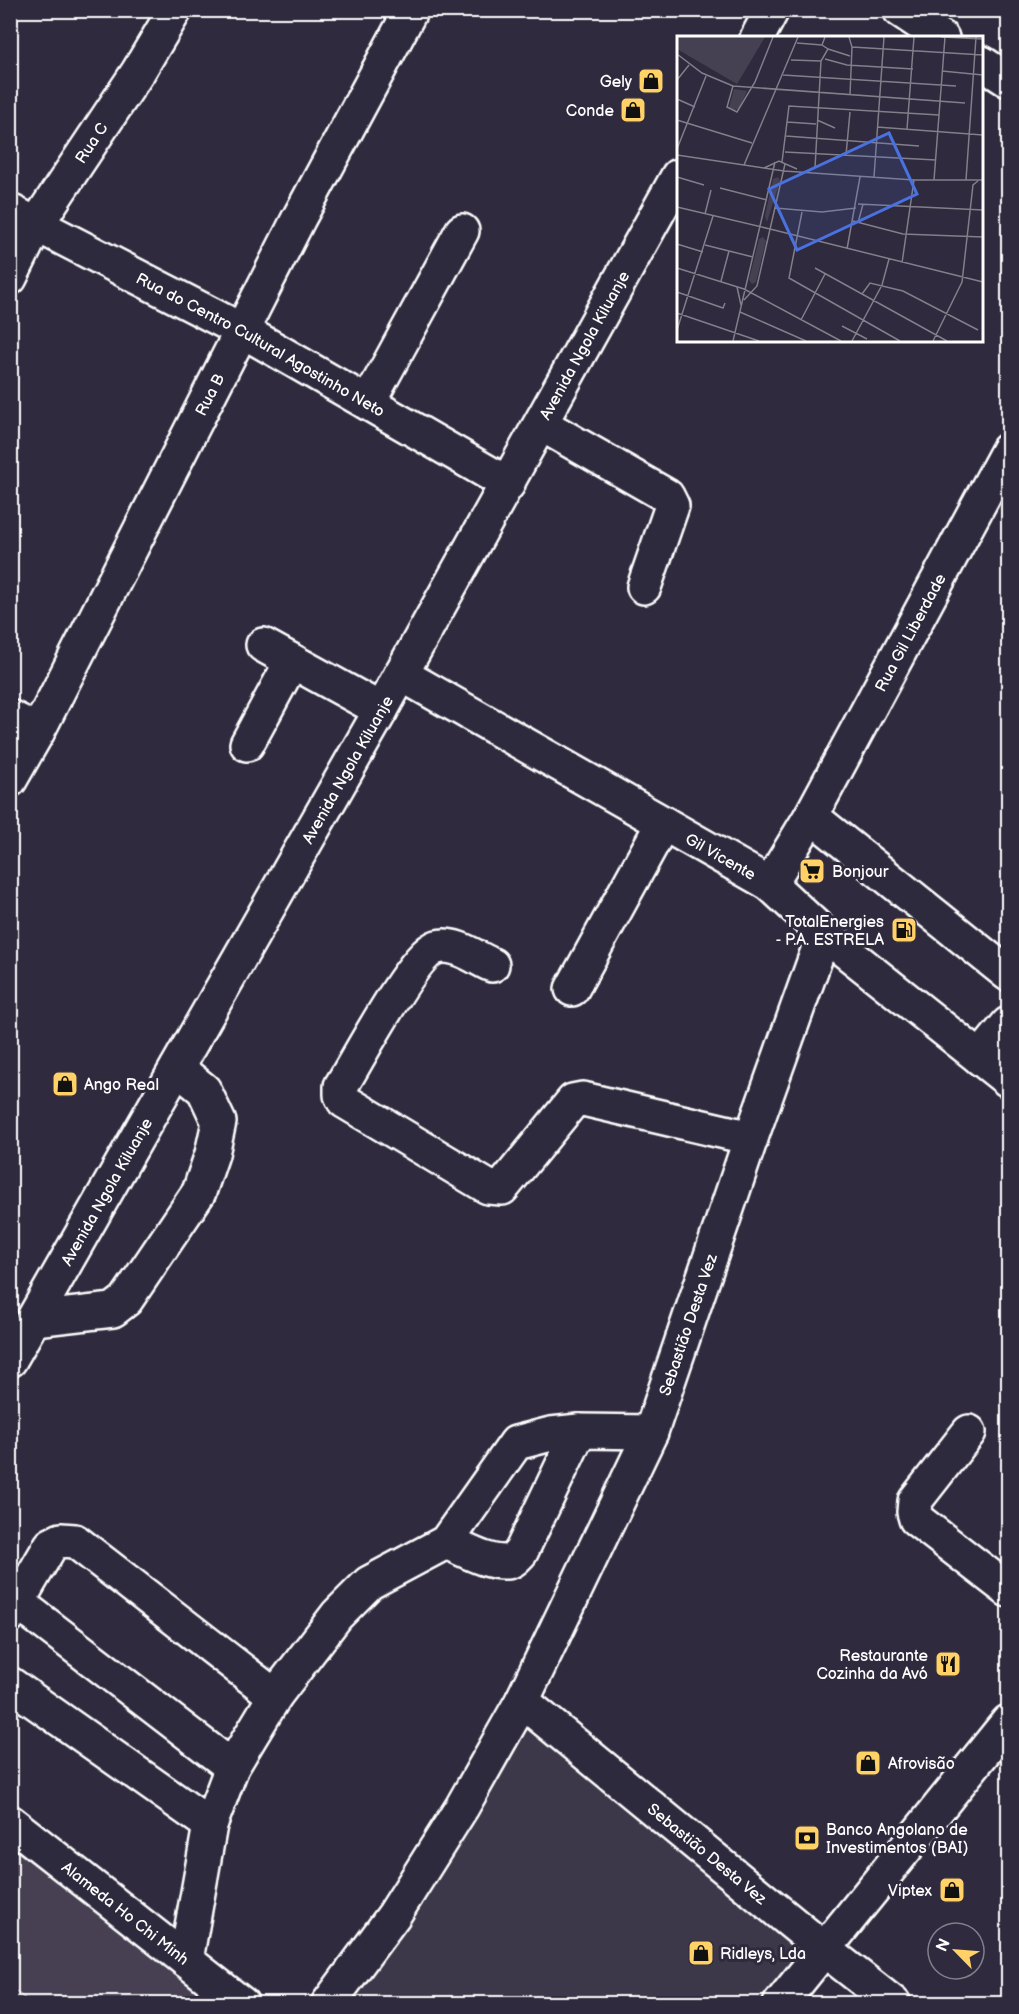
<svg xmlns="http://www.w3.org/2000/svg" width="1019" height="2014" font-family="'Balsamiq Sans',sans-serif">
<style>
.built{fill:#3c3749}
.green{fill:#464152;stroke:#a2a0a8;stroke-width:1.5}
.lines{fill:none;stroke-linecap:round;stroke-linejoin:round}
.minor-casing{stroke:#fff;stroke-width:38}
.major-casing{stroke:#fff;stroke-width:38}
.minor{stroke:#2f2a3d;stroke-width:33}
.major{stroke:#2f2a3d;stroke-width:33}
.labels{text-anchor:middle;stroke-width:6;stroke-linejoin:round;paint-order:stroke}
.poi-label{font-size:16px;fill:#fff;stroke:#2f2a3d;text-anchor:end}
.street-label{font-size:16px;fill:#fff;stroke:#2f2a3d}
.inset-road{fill:none;stroke:#827f8b;stroke-width:1.5}
.view{fill:#4a71e0;fill-opacity:0.15;stroke:#4a71e0;stroke-width:3}
.inset-edge{fill:none;stroke:#fff;stroke-width:3}
</style>
<rect width="100%" height="100%" fill="#2f2a3d"/>
<filter id="ink" filterUnits="userSpaceOnUse"><feTurbulence type="fractalNoise" baseFrequency=".0167" numOctaves="2"/><feDisplacementMap in="SourceGraphic" scale="12" xChannelSelector="R" yChannelSelector="G"/><feConvolveMatrix kernelMatrix="1 2 1 2 8 2 1 2 1" color-interpolation-filters="sRGB"/></filter>
<g filter="url(#ink)">
<path class="built" d="M522,1701l302,248 -44,54 -452,1z"/>
<path class="green" d="M10,1846l208,157h-187l-20,-15z"/>
<g class="lines">
<g class="minor-casing">
<g id="minor">
<path d="M900,10l42,28"/>
<path d="M982,63l26,17"/>
<path id="s1" d="M10,211l233,120 265,153"/>
<path id="s2" d="M10,278l26,-53 102,-153 37,-62"/>
<path d="M368,403l94,-172"/>
<path d="M541,424l126,72 5,10 -28,81"/>
<path d="M263,645l118,65"/>
<path id="s3" d="M401,674l369,210 54,50 184,146"/>
<path d="M10,717l28,14"/>
<path d="M247,744l45,-83"/>
<path id="s4" d="M10,780l28,-49 261,-513 112,-208"/>
<path d="M811,816l197,158"/>
<path id="s5" d="M770,884l41,-68 197,-366"/>
<path d="M492,965c-16,-7 -37,-23 -55,-18 -24,7 -80,114 -96,139v9l3,6 144,86 14,1 71,-87 10,-2 168,39"/>
<path d="M572,989l91,-166"/>
<path d="M980,1058l28,-34"/>
<path d="M34,1319l79,-9 13,-10 73,-108 13,-38 7,-32 -15,-32 -27,-22"/>
<path d="M969,1432l-54,69 -1,11 2,7 92,71"/>
<path d="M446,1542c18,7 40,21 60,20 7,0 11,-6 15,-10l58,-121"/>
<path d="M17,1602l215,165"/>
<path d="M10,1615l41,-70 10,-5 14,1 200,155"/>
<path d="M10,1684l200,141"/>
<path id="s6" d="M522,1701l302,248 70,55"/>
<path d="M186,1960l24,-135 22,-58 43,-71 62,-81 32,-32 77,-41 70,-99 35,-9 28,-3 72,1"/>
<path id="s7" d="M328,2004l66,-89 68,-108 60,-106 129,-269 100,-294 73,-204"/>
<path d="M780,2004l228,-282"/>
</g>
</g>
<g class="major-casing">
<g id="major">
<path d="M757,38l15,-28"/>
<path id="s8" d="M10,1360l371,-650 297,-534"/>
<path id="s9" d="M10,1822l232,182"/>
</g>
</g>
<use href="#minor" class="minor"/>
<use href="#major" class="major"/>
</g>
</g>
<defs>
<g id="shop-square" transform="scale(1.35)"><rect x="-9" y="-9" width="18" height="18" rx="4" fill="#ffd166" stroke="#2f2a3d"/><path d="M-5-2.5h2.3a2.7 3.5 0 0 1 5.4 0H5L5.5 6h-11ZM-1.5-2.5h3a1.5 2.3 0 0 0-3 0Z" fill="#111"/></g>
<g id="supermarket-square" transform="scale(1.35)"><rect x="-9" y="-9" width="18" height="18" rx="4" fill="#ffd166" stroke="#2f2a3d"/><path d="M-6-5.5h2.5l.6 2H6L4.5 2H-2.5L-4.4-4H-6ZM-1.5 3.2a1.3 1.3 0 1 0 .1 0ZM3 3.2a1.3 1.3 0 1 0 .1 0Z" fill="#111"/></g>
<g id="fuel-square" transform="scale(1.35)"><rect x="-9" y="-9" width="18" height="18" rx="4" fill="#ffd166" stroke="#2f2a3d"/><path d="M-5.5-6h7V0h2V4h1.3V-2.5L3-4.5l.8-.8L6-3V5H2.5V1h-1V6h-7ZM-4.2-4.7v3.2H.2V-4.7Z" fill="#111"/></g>
<g id="restaurant-square" transform="scale(1.35)"><rect x="-9" y="-9" width="18" height="18" rx="4" fill="#ffd166" stroke="#2f2a3d"/><path d="M-5-6h1v4h1v-4h1v4h1v-4h1v5L-1.5 .5V6h-2V.5L-5-1ZM5-6V6H3V1.5H1.5Q1.5-4 5-6Z" fill="#111"/></g>
<g id="bank-square" transform="scale(1.35)"><rect x="-9" y="-9" width="18" height="18" rx="4" fill="#ffd166" stroke="#2f2a3d"/><path d="M-6-4H6V4H-6ZM0-2.3a2.3 2.3 0 1 0 0 4.6a2.3 2.3 0 1 0 0-4.6Z" fill="#111"/></g>
</defs>
<g fill-rule="evenodd">
<use href="#shop-square" x="651" y="81"/>
<use href="#shop-square" x="633" y="110"/>
<use href="#supermarket-square" x="812" y="871"/>
<use href="#fuel-square" x="904" y="930"/>
<use href="#shop-square" x="65" y="1084"/>
<use href="#restaurant-square" x="948" y="1664"/>
<use href="#shop-square" x="868" y="1763"/>
<use href="#bank-square" x="807" y="1838"/>
<use href="#shop-square" x="952" y="1890"/>
<use href="#shop-square" x="701" y="1953"/>
</g>
<g class="labels">
<g class="poi-label">
<text x="632" y="87">Gely</text>
<text x="614" y="116">Conde</text>
<text x="832" y="877" text-anchor="start">Bonjour</text>
<text x="884" y="927">TotalEnergies<tspan x="884" dy="18">- P.A. ESTRELA</tspan></text>
<text x="84" y="1090" text-anchor="start">Ango Real</text>
<text x="928" y="1661">Restaurante<tspan x="928" dy="18">Cozinha da Avó</tspan></text>
<text x="888" y="1769" text-anchor="start">Afrovisão</text>
<text x="826" y="1835" text-anchor="start">Banco Angolano de<tspan x="826" dy="18">Investimentos (BAI)</tspan></text>
<text x="932" y="1896">Viptex</text>
<text x="720" y="1959" text-anchor="start">Ridleys, Lda</text>
</g>
<g class="street-label">
<text dy="6" stroke="none"><textPath href="#s2" startOffset="158">Rua C</textPath></text>
<text dy="6" stroke="none"><textPath href="#s1" startOffset="284">Rua do Centro Cultural Agostinho Neto</textPath></text>
<text dy="6" stroke="none"><textPath href="#s8" startOffset="1166">Avenida Ngola Kiluanje</textPath></text>
<text dy="6" stroke="none"><textPath href="#s4" startOffset="434">Rua B</textPath></text>
<text dy="6" stroke="none"><textPath href="#s5" startOffset="288">Rua Gil Liberdade</textPath></text>
<text dy="6" stroke="none"><textPath href="#s8" startOffset="680">Avenida Ngola Kiluanje</textPath></text>
<text dy="6" stroke="none"><textPath href="#s3" startOffset="368">Gil Vicente</textPath></text>
<text dy="6" stroke="none"><textPath href="#s8" startOffset="194">Avenida Ngola Kiluanje</textPath></text>
<text dy="6" stroke="none"><textPath href="#s7" startOffset="772">Sebastião Desta Vez</textPath></text>
<text dy="6" stroke="none"><textPath href="#s6" startOffset="240">Sebastião Desta Vez</textPath></text>
<text dy="6" stroke="none"><textPath href="#s9" startOffset="147">Alameda Ho Chi Minh</textPath></text>
</g>
</g>
<g transform="translate(677 36)">
<rect width="306" height="306" fill="#2f2a3d"/>
<path d="M0,1h88l-28,47 -60,-35zM57,53l13,2 -8,18 -6,1 -4,-2zM101,141l2,4 -13,41 -2,-6 8,-37zM86,201l3,4 -10,41 -4,2 -3,-4 10,-41z" fill="#464152"/>
<path class="inset-road" d="M172,1l3,10 -2,48M264,1l42,2M120,7l25,2M175,11l131,8M151,13l22,7M0,18l25,19 31,13 232,17M148,23l22,6 66,4M114,24l30,1M265,35l41,4M106,39l173,11M0,44l12,-15M56,50l-6,21 10,5 18,-30 18,-45M0,63l18,8M0,84l75,23M140,84l18,8M110,86l29,2M200,91l106,8M230,93l7,-92M109,100l133,10M0,113l29,-73M108,116l151,8M0,119l107,16 130,9h69M169,119l4,-43M105,126l7,-56 150,9M67,129l54,-128M87,132l15,-7 18,8M138,132l6,-107 7,-12 -6,-4 3,-8M0,141l27,8M197,141l10,-140M257,144l11,-143M289,144l10,-143M43,152l47,12M181,168l125,6M0,171l93,22M98,172l47,4 34,-4M125,176l-13,66 111,63M28,178l6,-24M176,185l50,13 80,3M181,187l5,-19M93,193l213,53M0,208l26,8M28,209l48,12M170,213l13,-72M225,227l12,-83M0,232l67,21 97,52M138,232l132,73M44,245l8,-30M60,251l4,18M0,256l46,16 2,-5M185,258l8,-11 33,8 75,39M67,264l13,-14 28,-122M63,276l66,29M0,277l82,28M124,284l24,-46M165,290l25,13M0,294l36,-114M56,305l42,-179M175,305l30,-56 7,-26M256,305l29,-59 11,-97 5,-4"/>
<path class="view" d="M212,97l28,61 -120,56 -28,-61z"/>
<rect width="306" height="306" class="inset-edge"/>
</g>
<rect width="1019" height="2014" fill="none" stroke="#2f2a3d" stroke-width="36"/>
<rect x="18" y="18" width="983" height="1978" fill="none" stroke="#fff" stroke-width="2" filter="url(#ink)"/>
<g transform="translate(956 1951) rotate(295)"><circle r="28" fill="#2f2a3d" stroke="#827f8b" stroke-width="1.5"/>
<path d="M0-4.5L10 22L0 15L-10 22Z" fill="#ffd166"/>
<text y="-9" font-size="16" font-weight="bold" text-anchor="middle" fill="#ffffff">N</text>
</g>
</svg>
